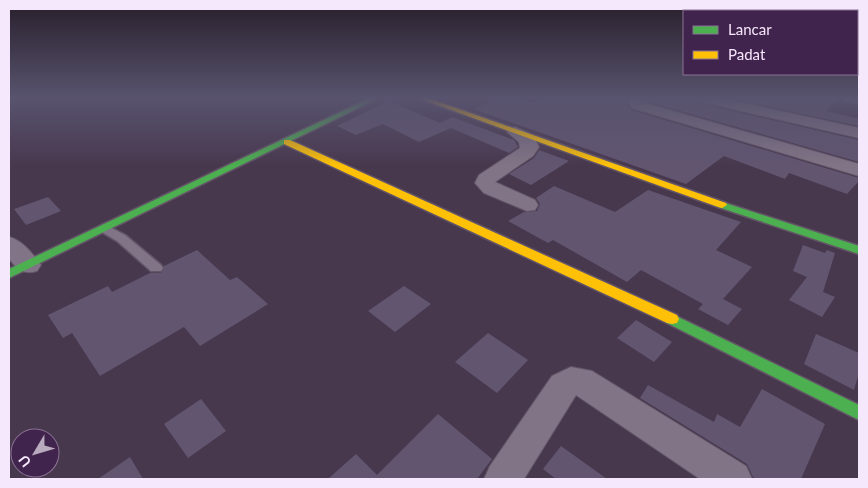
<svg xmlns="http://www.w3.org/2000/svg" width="868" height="488" font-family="Lato,sans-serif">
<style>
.building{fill:#615570}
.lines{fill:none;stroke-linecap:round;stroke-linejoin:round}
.lane-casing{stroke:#635567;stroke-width:3}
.street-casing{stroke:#635567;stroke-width:2}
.fast-casing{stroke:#635567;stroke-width:3}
.slow-casing{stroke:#635567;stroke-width:3}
.lane{fill:#817486;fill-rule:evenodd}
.street{fill:#817486;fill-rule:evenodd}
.fast{fill:#4caf50;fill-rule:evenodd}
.slow{fill:#ffc107;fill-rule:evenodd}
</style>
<rect width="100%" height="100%" fill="#48384e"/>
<path class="building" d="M498,98h19l14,5 13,-5h85l-3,4 5,8 228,68v3l-12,13 -58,-21 -4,6 -61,-23 -38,28 -213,-75z
M652,98h41l4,5 162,37v22l-210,-60z
M728,98h110l-12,13 33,8v7z
M389,101l51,22 12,-6 62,23 4,7 -9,6 -58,-25 -32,14 -36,-18 -27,11 -19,-9z
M539,150l30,11 -38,24 -22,-11 25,-16z
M554,186l61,26 33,-22 93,32 -25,28 36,17 -29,32 19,10 -14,16 -30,-16 5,-5 -62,-34 -14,12 -74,-42 -5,3 -40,-22 16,-9 13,-1 3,-7 -4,-6z
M48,197l13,14 -35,14 -12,-16z
M803,245l22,8 2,-3 8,3 -12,39 12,5 -13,20 -33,-17 18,-23 -14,-6z
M197,250l33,30 7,-3 31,27 -68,42 -16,-19 -84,49 -28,-43 -9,5 -15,-23 60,-29 4,6 38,-19h11l3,-7z
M404,286l27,18 -36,28 -27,-21z
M636,320l36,22 -18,20 -37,-24z
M488,333l40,27 -31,33 -42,-31z
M816,334l43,19v20l-5,17 -50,-26z
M648,385l66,37 3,-8 23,13 22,-38 63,35 -24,55h-44l-4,-2 -6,-13 -107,-66z
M201,399l25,32 -38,27 -24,-34z
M438,414l54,45 -15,20h-149l28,-25 21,21z
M561,446l46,33h-51l-13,-10z
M130,457l13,22h-45z"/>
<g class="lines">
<g class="lane-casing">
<path id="lane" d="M104,224l21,11 36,30 2,3 -2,3h-10l-34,-30 -17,-10 -2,-3z"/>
</g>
<g class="street-casing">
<path id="street" d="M631,98h19l-5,5 214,61v12l-227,-68 -4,-7z
M695,98h26l138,30v10l-157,-36 -5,-1z
M843,98h16v6l-14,-3z
M515,127l18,8 6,12 -6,9 -38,26 40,18 3,5 -3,5 -8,1 -43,-18 -9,-10 4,-8 41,-27 -1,-6 -12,-10 2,-4z
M9,237c13,3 24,17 32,28l-4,6c-15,4 -19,-2 -28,-12z
M571,367l21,4 154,95 6,13h-52l-124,-84 -52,84h-40l6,-13 62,-90z"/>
</g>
<g class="fast-casing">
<path id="fast" d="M370,98h9l-370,180v-9z
M722,202l137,44v8l-141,-47 -1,-2z
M672,314l187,91v15l-192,-97 -2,-4 2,-4z"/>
</g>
<g class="slow-casing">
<path id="slow" d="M418,98h10l298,105 1,2 -5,3 -4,-1z
M284,140h6l387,175 2,4 -2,4 -5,1 -5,-1 -383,-179z"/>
</g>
<use href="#lane" class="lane"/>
<use href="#street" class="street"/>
<use href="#fast" class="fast"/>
<use href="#slow" class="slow"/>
</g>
<linearGradient id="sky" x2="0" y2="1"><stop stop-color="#281f2b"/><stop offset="0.59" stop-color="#58536e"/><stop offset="1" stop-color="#58536e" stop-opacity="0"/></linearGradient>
<rect width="868" height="166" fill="url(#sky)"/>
<rect width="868" height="488" fill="none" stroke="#f6e8fc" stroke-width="20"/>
<rect x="683" y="10" width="175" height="65" fill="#41244d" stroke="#897293"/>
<rect x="693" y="26" width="25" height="8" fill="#4caf50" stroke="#897293"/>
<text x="728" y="35" font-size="15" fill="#f6e8fc">Lancar</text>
<rect x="693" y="51" width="25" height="8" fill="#ffc107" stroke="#897293"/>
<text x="728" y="60" font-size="15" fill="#f6e8fc">Padat</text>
<g transform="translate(35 453) rotate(232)"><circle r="24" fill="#41244d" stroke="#897293"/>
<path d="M0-4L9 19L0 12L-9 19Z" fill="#b9aabf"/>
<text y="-8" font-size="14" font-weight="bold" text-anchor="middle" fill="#f6e8fc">U</text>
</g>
</svg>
